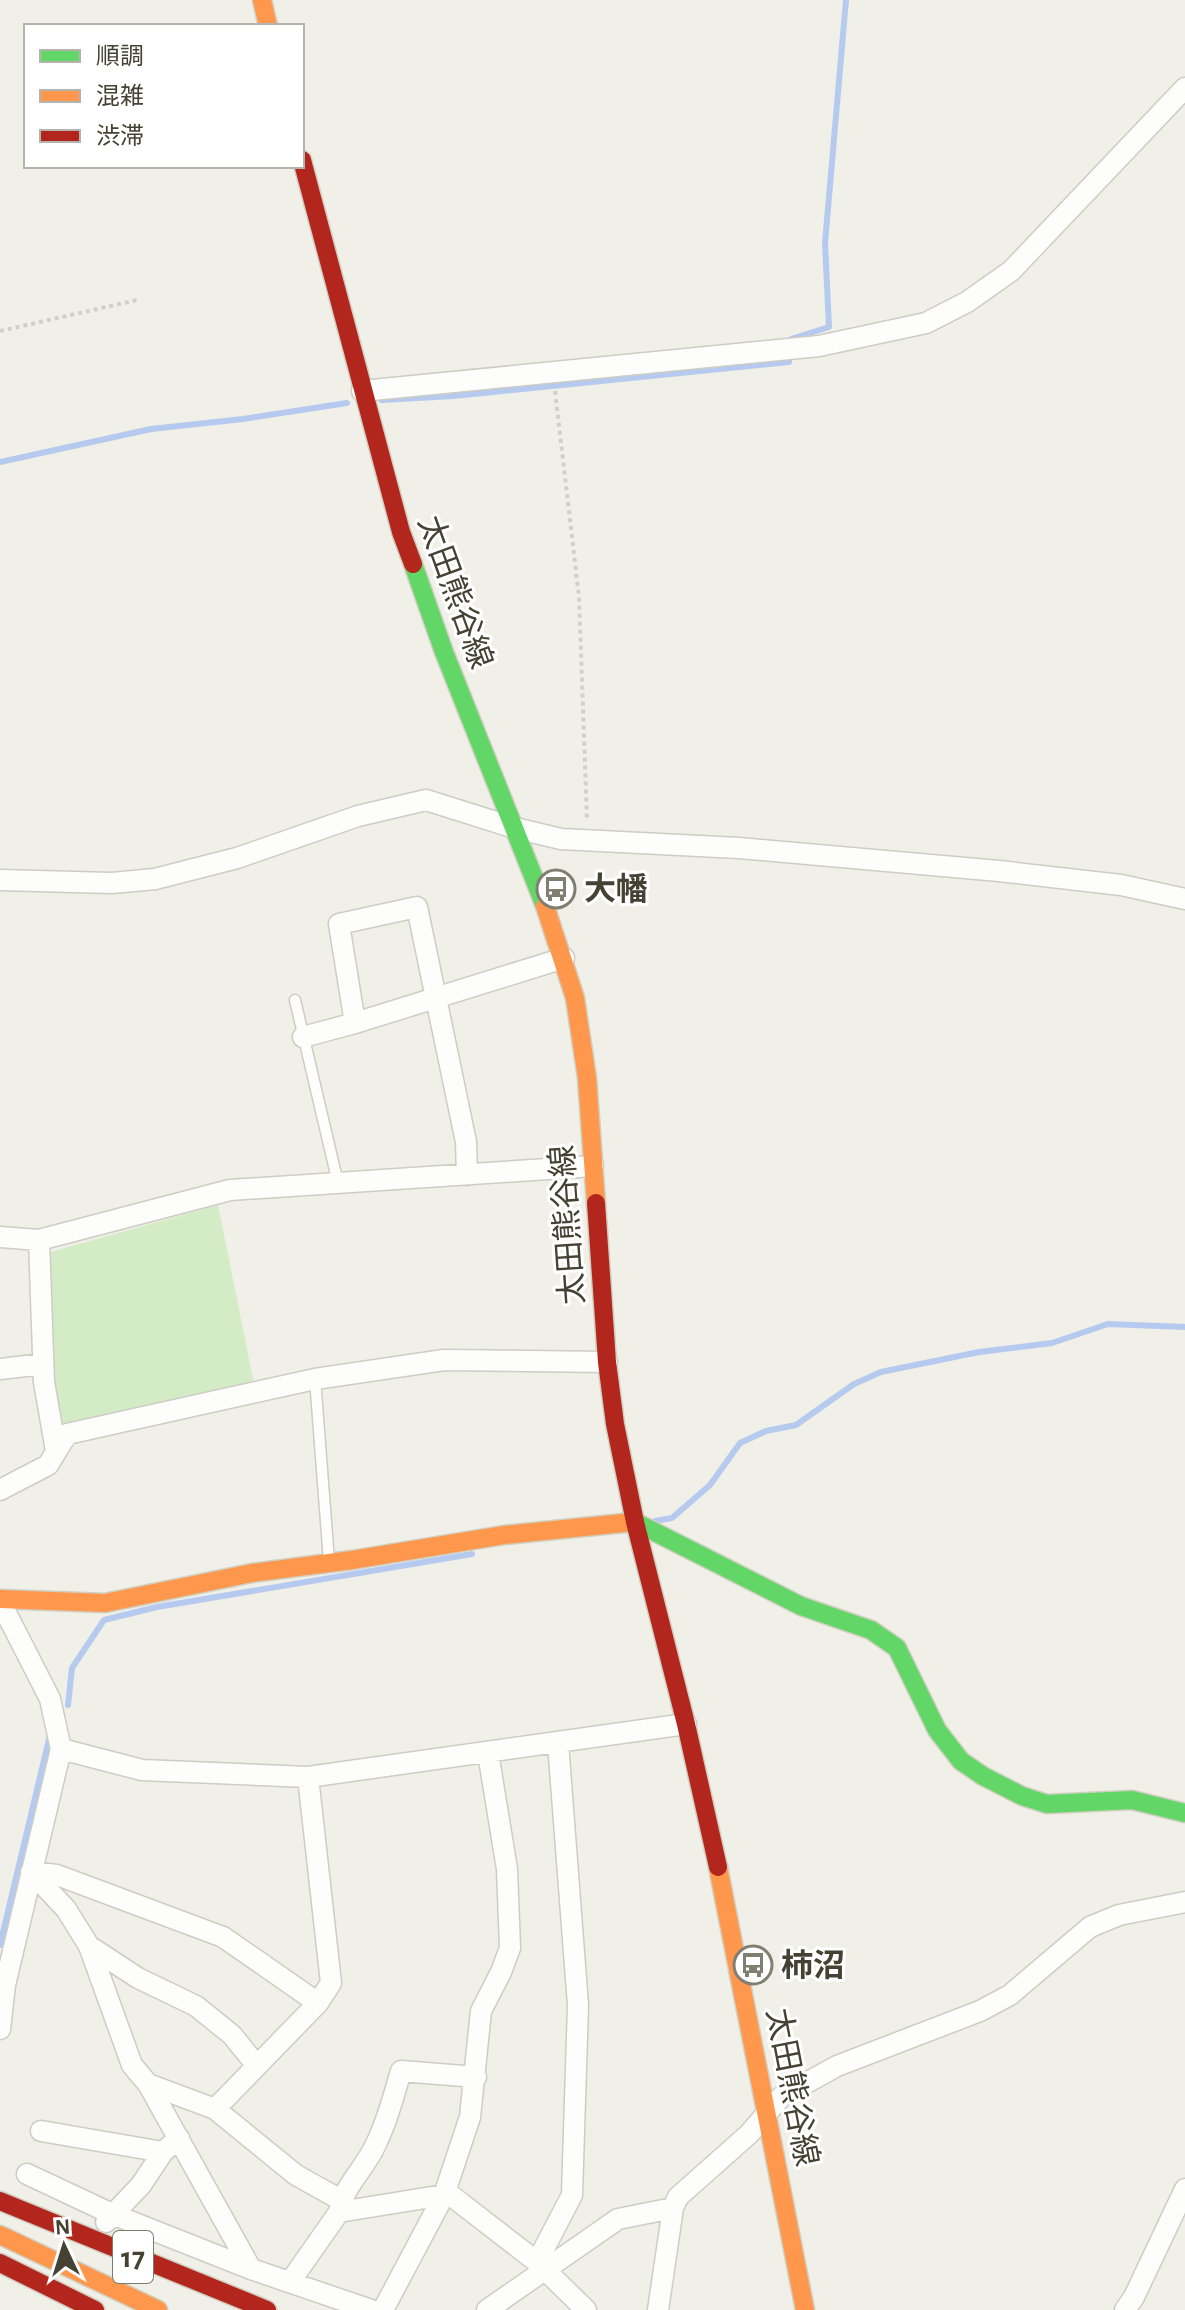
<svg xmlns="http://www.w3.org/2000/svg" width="1185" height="2310" font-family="'Alegreya Sans','Noto Sans JP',sans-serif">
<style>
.green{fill:#d4ecc6}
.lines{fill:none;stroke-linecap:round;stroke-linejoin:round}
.stream{stroke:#b6caef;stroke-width:6}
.lane-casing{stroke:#cdcdc5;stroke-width:13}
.street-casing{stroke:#cdcdc5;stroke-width:23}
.fast-casing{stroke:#d0cfc0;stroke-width:21}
.slow-casing{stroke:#d0cfc0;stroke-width:21}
.jam-casing{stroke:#d0cfc0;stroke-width:21}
.path{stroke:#d0cfc9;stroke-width:4;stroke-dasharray:4 4;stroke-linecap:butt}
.lane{stroke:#fdfdfc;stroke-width:10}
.street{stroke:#fdfdfc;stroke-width:20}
.fast{stroke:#63d668;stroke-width:18}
.slow{stroke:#ff974d;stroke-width:18}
.jam{stroke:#b3261e;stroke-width:18}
.labels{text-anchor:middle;stroke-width:6;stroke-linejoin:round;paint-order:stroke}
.shield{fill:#fff;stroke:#7d7b70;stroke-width:2}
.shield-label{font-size:30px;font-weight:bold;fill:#454233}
.street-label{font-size:32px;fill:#454233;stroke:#fff}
.poi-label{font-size:32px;font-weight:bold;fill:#454233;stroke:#fff;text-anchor:start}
</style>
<rect width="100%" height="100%" fill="#f0efe8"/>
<path class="green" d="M218,1205l36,179 -195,46 -8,-60 -4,-117z"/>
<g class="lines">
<path class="stream" d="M382,400l71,-4 336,-34 2,-23 38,-12 -4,-84 21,-243
M0,462l151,-33 92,-10 104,-16
M655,1521l17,-3 38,-33 30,-42 26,-12 30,-6 58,-41 27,-12 98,-20 73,-9 56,-19 77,3
M68,1705l4,-37 32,-48 53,-13 315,-53
M0,1945l50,-210"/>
<g class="lane-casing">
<path id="lane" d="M295,1000l43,183
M315,1379l14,182"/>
</g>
<g class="street-casing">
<path id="street" d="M362,391l457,-45 107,-23 41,-21 44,-31 174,-183
M0,880l112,3 43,-4 82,-21 121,-42 68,-16 89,28 46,11 178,9 260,23 122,14 64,14
M303,1037l52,-14
M467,1175l-1,-33 -49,-235 -78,17 16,99 209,-65
M0,1237l39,3 191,-50 363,-24
M39,1240l5,142 12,69
M0,1369l43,-5
M0,1490l48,-25 19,-31 248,-55 129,-19 163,2
M0,1601l50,98 11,50 -56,236 -5,44
M61,1749l81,21 166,7 378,-53
M31,1872l35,37 23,37 43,119 16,19 103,185 120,41
M31,1872l26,3 166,62 95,66
M89,1946l49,32 58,28 36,29 25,31
M148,2084l67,25 81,66 45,25
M215,2109l103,-106 13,-20 -23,-206
M41,2131l122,21
M27,2174l85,40 139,55
M339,2212l105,-17 9,2 84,65 49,48
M106,2222l35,-37 22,-33 16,-14
M537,2262l35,-67 6,-190 -20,-262
M290,2282l49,-70c4,-24 23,-41 34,-62 13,-25 20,-52 28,-79l75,6
M383,2310l61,-115 26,-78 11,-106 20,-39 9,-24 -3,-79 -19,-116
M487,2310l131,-91 55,-11 5,-11 71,-63 32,-37 56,-31 143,-55 30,-16 80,-68 29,-12 66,-13
M658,2310l15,-102
M1125,2310l9,-13 51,-108"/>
</g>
<g class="fast-casing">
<path id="fast" d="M413,564l31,88 101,254
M624,1523l11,-1 166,84 70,24 26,18 40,82 24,31 22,15 39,20 25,8 85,-4 53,13"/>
</g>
<g class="slow-casing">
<path id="slow" d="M262,0l6,26
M545,906l30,92 12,80 9,125
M0,1599l105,4 147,-30 100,-13 152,-25 120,-12
M718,1867l87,443
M0,2235l158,75"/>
</g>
<g class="jam-casing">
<path id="jam" d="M302,160l99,372 12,32
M596,1203l11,159 8,62 20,98 51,202 32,143
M0,2201l267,109
M0,2263l95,47"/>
</g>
<path class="path" d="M0,331l137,-31
M555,391l24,206 8,223"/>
<use href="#lane" class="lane"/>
<use href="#street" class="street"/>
<use href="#fast" class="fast"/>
<use href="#slow" class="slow"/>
<use href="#jam" class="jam"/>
</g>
<defs>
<g id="bus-ring" transform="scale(2)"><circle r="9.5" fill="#fff" stroke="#817f72" stroke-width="1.5"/><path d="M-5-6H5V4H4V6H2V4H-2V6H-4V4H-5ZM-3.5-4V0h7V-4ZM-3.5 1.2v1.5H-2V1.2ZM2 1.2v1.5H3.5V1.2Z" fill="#817f72"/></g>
</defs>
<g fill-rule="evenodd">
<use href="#bus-ring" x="556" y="889"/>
<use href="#bus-ring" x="753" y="1965"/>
</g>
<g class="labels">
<rect class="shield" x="113" y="2231" width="40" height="52" rx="6"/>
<g class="shield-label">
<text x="133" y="2267">17</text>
</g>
<g class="street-label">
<text transform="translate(456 592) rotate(70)" y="11">太田熊谷線</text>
<text transform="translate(567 1225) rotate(-94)" y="11">太田熊谷線</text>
<text transform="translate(793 2087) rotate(79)" y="11">太田熊谷線</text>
</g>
<g class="poi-label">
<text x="584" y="900">大幡</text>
<text x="781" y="1976">柿沼</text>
</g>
</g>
<rect x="24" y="24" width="280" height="144" fill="#ffffff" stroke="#b5b3ad" stroke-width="2"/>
<rect x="40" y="50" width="40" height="12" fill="#63d668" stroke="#b5b3ad" stroke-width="2"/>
<text x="96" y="64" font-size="24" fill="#454233">順調</text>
<rect x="40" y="90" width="40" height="12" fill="#ff974d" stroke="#b5b3ad" stroke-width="2"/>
<text x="96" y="104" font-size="24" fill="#454233">混雑</text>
<rect x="40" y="130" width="40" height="12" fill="#b3261e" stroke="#b5b3ad" stroke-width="2"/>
<text x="96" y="144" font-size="24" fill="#454233">渋滞</text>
<g transform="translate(64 2246) rotate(356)" stroke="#ffffff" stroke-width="6" paint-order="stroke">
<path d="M0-6L14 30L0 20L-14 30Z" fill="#454233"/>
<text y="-12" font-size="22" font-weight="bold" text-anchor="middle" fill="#454233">N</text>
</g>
</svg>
